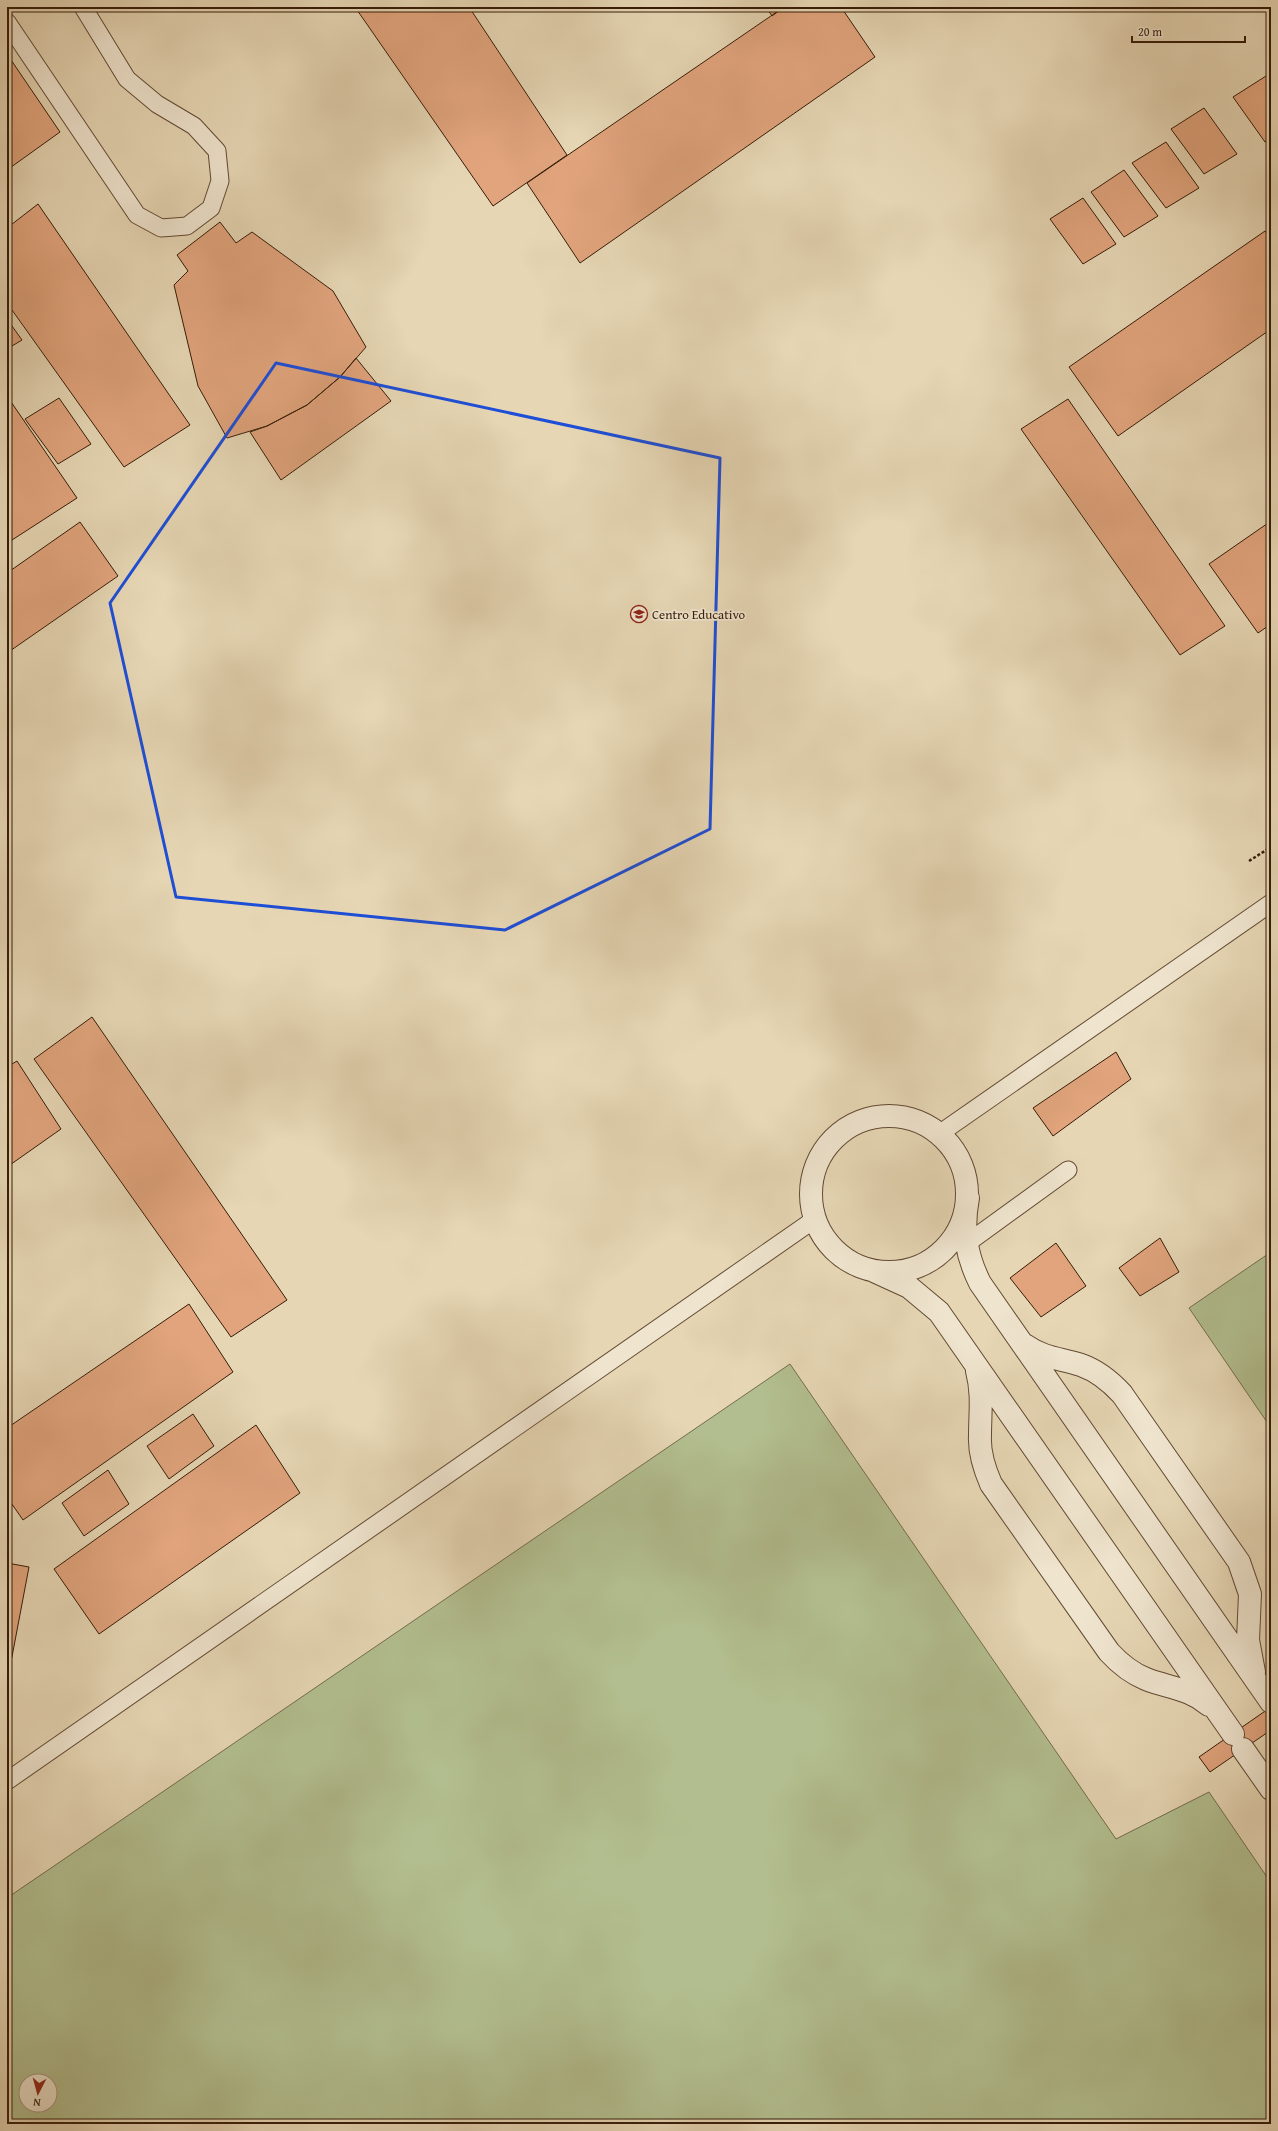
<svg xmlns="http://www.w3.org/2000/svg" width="1278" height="2131" font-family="'Gentium Book Plus',serif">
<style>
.green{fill:#b2be8f;stroke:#746d4c;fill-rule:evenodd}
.building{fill:#e1a47d;stroke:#361c08}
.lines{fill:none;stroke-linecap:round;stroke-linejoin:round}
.service-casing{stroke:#624a33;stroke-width:19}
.minor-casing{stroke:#624a33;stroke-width:24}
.path{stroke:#361c08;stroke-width:2.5;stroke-dasharray:3 2;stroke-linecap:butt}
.service{stroke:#efe4ce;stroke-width:17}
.minor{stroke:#efe4ce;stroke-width:22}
.marked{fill:none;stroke:#1d4ed8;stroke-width:3;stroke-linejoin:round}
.labels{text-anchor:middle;stroke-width:3.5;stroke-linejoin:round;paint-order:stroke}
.poi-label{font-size:13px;fill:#361c08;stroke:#efe4ce;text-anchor:start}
</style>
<rect width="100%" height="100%" fill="#e6d6b4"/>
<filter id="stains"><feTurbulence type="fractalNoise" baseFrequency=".005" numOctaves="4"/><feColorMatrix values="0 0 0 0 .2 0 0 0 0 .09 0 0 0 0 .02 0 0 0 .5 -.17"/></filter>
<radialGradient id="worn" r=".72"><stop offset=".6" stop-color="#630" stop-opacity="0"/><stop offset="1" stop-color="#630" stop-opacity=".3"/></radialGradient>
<path class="green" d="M1271,1252v176l-82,-120z
M790,1364l326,475 93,-47 62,91v241h-1264v-226zM26,2081h24v24h-24z"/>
<path class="building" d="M355,7h114l98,148 -74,51z
M766,7h18l-12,9z
M784,7h57l34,50 -295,206 -53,-80z
M7,54l53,78 -53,38z
M1266,76l5,7v56l-6,3 -32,-45z
M1204,108l33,46 -33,20 -33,-45z
M1166,142l33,46 -33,20 -34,-45z
M1124,170l34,46 -34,21 -33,-45z
M1083,198l33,46 -33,20 -33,-45z
M38,204l152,221 -66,42 -117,-164v-75z
M220,222l16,21 16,-11 81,59 33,56 -26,30 -33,28 -40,21 -40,12 -29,-52 -24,-101 14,-14 -11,-16z
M1265,231l6,8v90l-153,107 -49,-69z
M7,319l15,21 -15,9z
M356,358l35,43 -110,79 -31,-48 17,-6 40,-21 33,-28z
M7,396l70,102 -65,42 -5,-7z
M59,398l32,46 -33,20 -33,-45z
M1068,399l157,227 -45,29 -159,-226z
M1271,521v103l-13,9 -49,-69z
M80,522l38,54 -111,77v-80z
M92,1017l195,283 -56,37 -197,-278z
M1116,1052l15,27 -78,57 -20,-28z
M17,1061l44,68 -54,38v-100z
M1160,1238l19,34 -39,24 -21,-28z
M1056,1243l30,43 -45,31 -31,-39z
M189,1304l44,68 -210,148 -16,-23v-69z
M193,1414l21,32 -45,33 -22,-33z
M256,1425l44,68 -201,141 -45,-65z
M108,1470l21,34 -45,32 -22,-33z
M7,1563l22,4 -22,116z
M1271,1707v23l-61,42 -11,-15z"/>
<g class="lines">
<g class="service-casing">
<path id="service" d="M7,22l130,193 24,13 26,-2 24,-18 9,-27 -3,-30 -23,-25 -37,-22 -30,-25 -44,-72
M939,1134l332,-231
M966,1244l102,-74
M7,1781l808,-562"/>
</g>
<g class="minor-casing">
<path id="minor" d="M811 1194a78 78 0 1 1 156 0a78 78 0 1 1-156 0Z
M968,1198c-6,31 -2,57 12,85l291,419
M874,1271l35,16 30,25 294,422
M1025,1345c20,14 35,13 56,20 17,6 29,16 41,29l117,168 11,32 -2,46 6,32
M977,1371c6,23 3,42 3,65 -1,17 4,32 11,48l118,168c11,12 22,21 37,27 23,9 43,9 63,26
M1243,1749l28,40"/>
</g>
<path class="path" d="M1249,861l22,-14"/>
<use href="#service" class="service"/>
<use href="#minor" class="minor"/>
</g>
<path class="marked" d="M276,363l444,95 -10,371 -205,101 -329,-33 -66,-294z"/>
<defs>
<g id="university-ring" transform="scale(0.9)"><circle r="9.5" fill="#efe4ce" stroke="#8f2418" stroke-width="1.5"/><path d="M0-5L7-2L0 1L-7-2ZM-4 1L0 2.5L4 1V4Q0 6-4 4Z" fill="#8f2418"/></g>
</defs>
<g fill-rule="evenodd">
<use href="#university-ring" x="639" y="614"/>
</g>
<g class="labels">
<g class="poi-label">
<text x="652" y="619">Centro Educativo</text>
</g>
</g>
<rect width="1278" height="2131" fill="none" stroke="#e6d6b4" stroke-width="24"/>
<rect x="8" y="8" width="1262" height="2115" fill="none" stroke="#361c08" stroke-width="2"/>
<rect x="12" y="12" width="1254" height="2107" fill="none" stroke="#361c08"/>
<g transform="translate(38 2093) rotate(186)"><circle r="19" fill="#efe4ce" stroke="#a5947f"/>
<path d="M0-3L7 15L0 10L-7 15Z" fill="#8f2418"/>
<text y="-6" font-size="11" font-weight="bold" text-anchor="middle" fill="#361c08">N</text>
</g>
<path d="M1132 36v6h113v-6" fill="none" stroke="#361c08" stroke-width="2"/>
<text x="1138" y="36" font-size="12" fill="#361c08" stroke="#efe4ce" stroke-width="3" paint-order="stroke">20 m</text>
<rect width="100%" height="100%" filter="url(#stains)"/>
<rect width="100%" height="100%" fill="url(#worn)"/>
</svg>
